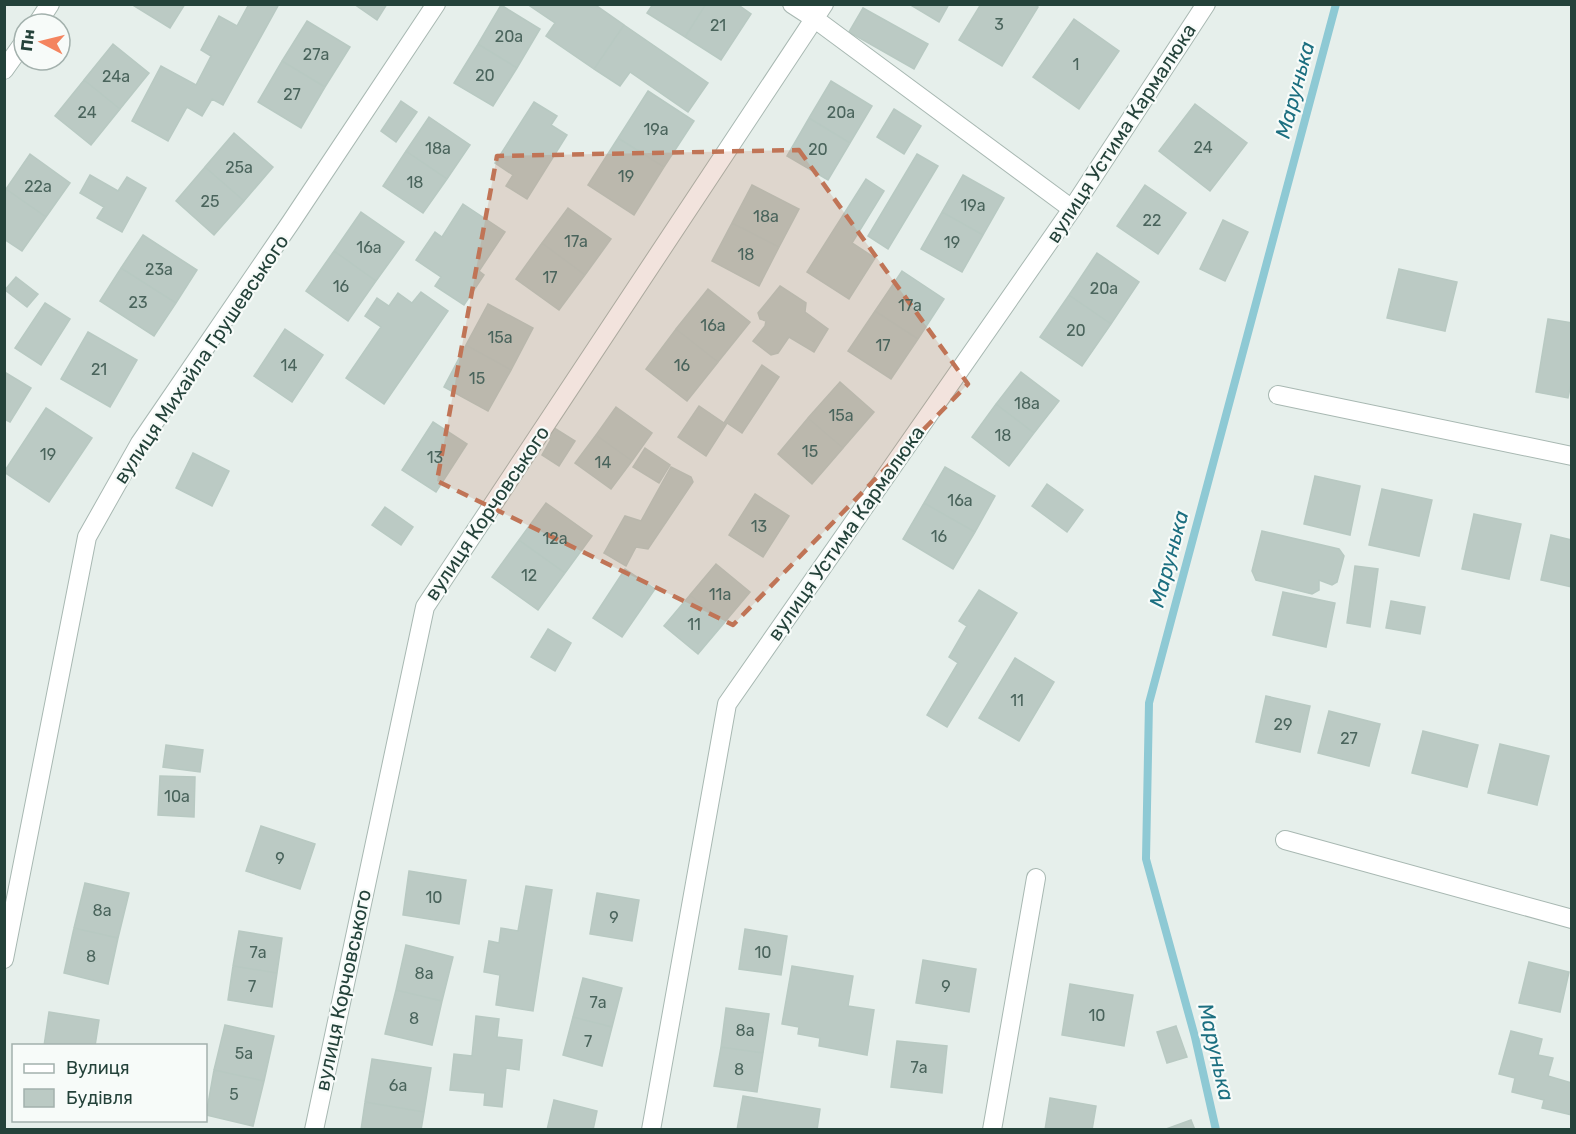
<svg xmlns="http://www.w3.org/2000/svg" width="1576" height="1134" font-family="Rubik,sans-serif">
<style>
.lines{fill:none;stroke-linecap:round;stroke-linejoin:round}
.stream{stroke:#8ec9d4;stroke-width:8}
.building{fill:#bbcac4;stroke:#b8c9c2;stroke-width:1.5}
.street-casing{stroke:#a8b8b2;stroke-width:20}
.street{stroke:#fff;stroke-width:18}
.marked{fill:#c07456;fill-opacity:0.2;stroke:#c07456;stroke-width:4.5;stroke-dasharray:12 8;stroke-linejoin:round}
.labels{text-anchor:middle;stroke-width:4.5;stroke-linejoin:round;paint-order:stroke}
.number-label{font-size:16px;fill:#4a645c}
.street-label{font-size:20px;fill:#24423a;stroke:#f7fbf9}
.water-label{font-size:21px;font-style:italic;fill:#1c6f80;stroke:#f7fbf9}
</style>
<rect width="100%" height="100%" fill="#e6efeb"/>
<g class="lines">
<path class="stream" d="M1216,1130l-21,-93 -49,-178 3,-156 187,-699"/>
</g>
<path class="building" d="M131,4h54l-15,24z
M249,4h30l-56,101 -11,-6 -10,17 -15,-9 -19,34 -36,-20 29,-55 35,19 15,-29 -10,-6 18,-34 18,10z
M354,4h33l-10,16z
M527,4h67l30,21 -30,44 -48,-33 9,-13z
M653,4h53l-21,33 -38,-24z
M706,4h31l14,10 -30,46 -36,-23z
M909,4h40l-10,18z
M981,4h52l5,3 -36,59 -43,-26z
M501,5l39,24 -23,39 -39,-24z
M863,8l65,36 -14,25 -65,-37z
M1074,19l45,32 -40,58 -46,-32z
M307,21l43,26 -25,40 -43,-26z
M624,25l84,58 -20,29 -58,-40 -10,14 -26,-17z
M113,44l36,29 -29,36 -36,-29z
M478,44l39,24 -24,38 -39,-23z
M282,61l43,26 -24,41 -43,-26z
M84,80l36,29 -29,36 -36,-29z
M831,81l41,25 -22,37 -41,-25z
M648,91l46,30 -30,46 -46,-29z
M401,101l16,11 -21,30 -15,-11z
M534,102l23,14 -6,9 16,10 -40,64 -21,-13 7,-11 -18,-12z
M1195,104l52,39 -37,48 -51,-40z
M894,109l27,17 -17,28 -27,-17z
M429,117l41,28 -23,34 -41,-28z
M809,118l41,25 -22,37 -41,-24z
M234,133l39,34 -29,34 -39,-34z
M618,138l46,29 -30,48 -46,-30z
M406,151l41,28 -24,34 -40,-27z
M30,154l40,29 -24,34 -40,-28z
M917,154l21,12 -50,83 -20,-13z
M205,167l39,34 -30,34 -38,-34z
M90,175l28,16 9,-14 19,11 -24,44 -25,-14 7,-11 -24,-14z
M963,175l41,23 -21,37 -41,-23z
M866,179l18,12 -32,52 23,15 -26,41 -42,-27z
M752,185l47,24 -20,38 -47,-24z
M1145,185l41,28 -28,41 -41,-28z
M6,189l40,28 -24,34 -18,-12z
M463,204l42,28 -26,39 5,4 -20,30 -29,-19 6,-9 -25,-17 19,-28 7,5z
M568,208l43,31 -26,36 -43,-32z
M361,212l43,30 -28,39 -42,-30z
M942,212l41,23 -21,37 -41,-23z
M1223,220l25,12 -23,49 -25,-12z
M732,223l47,24 -20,39 -47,-25z
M143,235l54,35 -21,33 -55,-35z
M542,243l43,32 -26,35 -43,-31z
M334,251l42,30 -28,40 -42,-30z
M1097,253l42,29 -28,42 -42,-29z
M121,268l55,35 -22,33 -54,-35z
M1399,269l58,13 -12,49 -58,-13z
M902,271l42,28 -26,40 -43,-28z
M16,277l22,17 -11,13 -22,-17z
M780,286l26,17 -1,9 23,17 -14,23 -25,-15 -11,16 -7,2 -18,-14 12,-15 1,-5 -6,-2 -2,-6z
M708,289l42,33 -32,40 -42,-33z
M421,292l27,19 -64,93 -38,-26 35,-51 -16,-11 12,-18 12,8 9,-13 14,10z
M1069,295l42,29 -29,42 -42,-29z
M45,303l25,16 -29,46 -26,-17z
M488,304l45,24 -22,42 -45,-25z
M875,311l43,28 -27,40 -43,-28z
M1548,319l24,4v55l-4,20 -32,-6z
M285,329l38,26 -31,47 -38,-26z
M676,329l42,33 -31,39 -41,-32z
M88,332l49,28 -27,47 -49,-28z
M466,345l45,25 -23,41 -44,-24z
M762,365l17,12 -37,56 -15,-10 -21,33 -28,-19 21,-31 25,17z
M1021,372l38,29 -25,32 -38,-29z
M6,373l25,15 -21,34 -6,-3z
M840,382l34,30 -31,36 -35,-30z
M996,404l38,29 -25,33 -37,-29z
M616,407l36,26 -20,28 -36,-26z
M46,408l46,30 -43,64 -45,-30z
M808,418l35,30 -31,36 -34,-30z
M433,422l34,22 -31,48 -34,-22z
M551,426l24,15 -16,25 -17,-11 9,-16 -6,-3z
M596,435l36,26 -21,28 -36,-26z
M645,448l25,17 -11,18 -26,-16z
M193,453l36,18 -17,35 -36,-18z
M671,467l20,10 2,5 -45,67 -12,-2 -10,19 -22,-13 21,-37 16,5z
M945,467l50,29 -20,36 -51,-29z
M1315,476l45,10 -10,49 -46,-11z
M1047,484l36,26 -16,22 -35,-26z
M1382,489l50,11 -13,56 -50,-11z
M755,494l34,22 -26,41 -34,-22z
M546,503l46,33 -27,37 -46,-33z
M924,503l51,29 -22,37 -50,-30z
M385,507l28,20 -12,18 -29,-20z
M1474,514l47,10 -12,55 -47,-10z
M1262,531l77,18 5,7 -7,26 -5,3 -13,-5v10l-7,4 -56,-14 -4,-9z
M1551,535l21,5v47l-31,-7z
M519,540l46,33 -27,37 -46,-33z
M716,564l34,28 -26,31 -34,-28z
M1355,566l23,3 -8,58 -23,-4z
M625,569l30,20 -33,48 -29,-19z
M979,590l38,23 -70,114 -20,-12 31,-52 -9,-6 18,-31 -8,-5z
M1283,592l52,11 -9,44 -53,-12z
M690,595l34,28 -26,31 -34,-28z
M1391,601l34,6 -5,27 -34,-6z
M548,629l23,14 -16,28 -24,-14z
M1015,658l39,24 -35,59 -40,-23z
M1266,696l44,10 -10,46 -44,-10z
M1329,711l51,13 -11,42 -51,-13z
M1423,731l55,14 -11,42 -55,-14z
M1500,744l49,12 -12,49 -49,-12z
M166,745l37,5 -3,22 -37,-5z
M160,776l35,1 -1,40 -36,-2z
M261,826l54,18 -15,45 -54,-18z
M409,871l57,9 -7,44 -56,-9z
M85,883l44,10 -11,45 -44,-10z
M526,886l26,4 -19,121 -37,-6 4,-30 -16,-3 5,-31 10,2 2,-15 17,3z
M597,893l42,7 -7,41 -42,-7z
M74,928l44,10 -10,46 -44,-11z
M745,929l42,7 -6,39 -42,-6z
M239,931l43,7 -5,35 -44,-7z
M406,945l47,12 -11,44 -46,-11z
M923,960l53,9 -7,43 -53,-9z
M1529,962l40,10 -9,40 -41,-9z
M233,966l44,7 -5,34 -44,-7z
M792,966l61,10 -5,30 26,4 -7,45 -48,-9 1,-8 -22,-4 1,-7 -17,-3z
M583,978l39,10 -10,39 -39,-10z
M1070,984l63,11 -9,51 -62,-11z
M396,990l46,11 -10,44 -47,-11z
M726,1008l43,6 -6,39 -42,-6z
M49,1012l50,8 -4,26h-51z
M476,1016l23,3 -2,18 25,3 -3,30 -13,-2 -4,39 -18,-2 1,-12 -35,-3 4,-36 18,2z
M573,1017l39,10 -10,39 -39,-11z
M225,1025l49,11 -10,45 -50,-11z
M1176,1026l11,31 -20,6 -10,-31z
M1511,1031l31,8 -4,16 15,3 -5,18 24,7v32l-30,-7 2,-8 -32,-8 3,-14 -16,-4z
M897,1041l50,5 -5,47 -51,-6z
M721,1047l42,6 -6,39 -43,-6z
M372,1059l59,9 -7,44 -59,-10z
M214,1070l50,11 -11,45 -47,-11z
M743,1096l77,13 -3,21h-80z
M1050,1098l46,8 -4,24h-47z
M554,1100l43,11 -4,19h-46z
M365,1102l59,10 -3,18h-60z
M1191,1120l4,10h-29v-1z"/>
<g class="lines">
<g class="street-casing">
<path id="street" d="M792,4l23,15 257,190
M37,24l13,-20
M4,70l20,-28
M1278,395l294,61
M1285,840l287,79
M4,959l83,-422 53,-94 151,-221 145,-218
M314,1130l111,-523 399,-603
M651,1130l76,-426 345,-495 134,-205
M992,1130l44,-252"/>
</g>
<use href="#street" class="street"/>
</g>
<path class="marked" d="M799,150l169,234 -235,241 -296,-144 60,-325z"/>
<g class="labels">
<g class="number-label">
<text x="999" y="30">3</text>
<text x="718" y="31">21</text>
<text x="509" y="42">20а</text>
<text x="316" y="60">27а</text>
<text x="1076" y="70">1</text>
<text x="485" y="81">20</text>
<text x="116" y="82">24а</text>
<text x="292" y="100">27</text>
<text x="87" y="118">24</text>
<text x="841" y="118">20а</text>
<text x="656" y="135">19а</text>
<text x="1203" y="153">24</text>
<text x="438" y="154">18а</text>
<text x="818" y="155">20</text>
<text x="239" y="173">25а</text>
<text x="626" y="182">19</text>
<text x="415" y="188">18</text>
<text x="38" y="192">22а</text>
<text x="210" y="207">25</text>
<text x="973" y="211">19а</text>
<text x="766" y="222">18а</text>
<text x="1152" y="226">22</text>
<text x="576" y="247">17а</text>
<text x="952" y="248">19</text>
<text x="369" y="253">16а</text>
<text x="746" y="260">18</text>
<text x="159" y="275">23а</text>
<text x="550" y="283">17</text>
<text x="341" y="292">16</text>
<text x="1104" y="294">20а</text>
<text x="138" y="308">23</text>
<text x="910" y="311">17а</text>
<text x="713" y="331">16а</text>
<text x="1076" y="336">20</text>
<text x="500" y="343">15а</text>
<text x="883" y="351">17</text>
<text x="289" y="371">14</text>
<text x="682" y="371">16</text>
<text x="99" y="375">21</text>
<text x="477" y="384">15</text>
<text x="1027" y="409">18а</text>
<text x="841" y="421">15а</text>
<text x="1003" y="441">18</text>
<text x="810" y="457">15</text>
<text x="48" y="460">19</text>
<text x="435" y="463">13</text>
<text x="603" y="468">14</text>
<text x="960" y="506">16а</text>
<text x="759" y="532">13</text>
<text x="939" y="542">16</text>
<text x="555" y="544">12а</text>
<text x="529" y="581">12</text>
<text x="720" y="600">11а</text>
<text x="694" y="630">11</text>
<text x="1017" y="706">11</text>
<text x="1283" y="730">29</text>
<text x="1349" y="744">27</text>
<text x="177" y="802">10а</text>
<text x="280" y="864">9</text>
<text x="434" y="903">10</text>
<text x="102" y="916">8а</text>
<text x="614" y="923">9</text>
<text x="258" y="958">7а</text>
<text x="763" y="958">10</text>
<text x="91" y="962">8</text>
<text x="424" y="979">8а</text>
<text x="252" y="992">7</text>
<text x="946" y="992">9</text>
<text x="598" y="1008">7а</text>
<text x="1097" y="1021">10</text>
<text x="414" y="1024">8</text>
<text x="745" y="1036">8а</text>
<text x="588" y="1047">7</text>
<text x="244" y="1059">5а</text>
<text x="919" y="1073">7а</text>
<text x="739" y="1075">8</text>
<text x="398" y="1091">6а</text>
<text x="234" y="1100">5</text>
</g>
<g class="street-label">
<text transform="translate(1121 133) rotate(-57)" y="7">вулиця Устима Кармалюка</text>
<text transform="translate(201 359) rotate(-56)" y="7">вулиця Михайла Грушевського</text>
<text transform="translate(487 513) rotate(-56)" y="7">вулиця Корчовського</text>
<text transform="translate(846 533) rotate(-55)" y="7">вулиця Устима Кармалюка</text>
<text transform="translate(343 990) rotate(-78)" y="7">вулиця Корчовського</text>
</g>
<g class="water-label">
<text transform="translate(1295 90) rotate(-75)" y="7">Марунька</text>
<text transform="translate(1169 559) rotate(-75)" y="7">Марунька</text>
<text transform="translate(1216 1052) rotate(77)" y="7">Марунька</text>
</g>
</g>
<rect width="1576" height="1134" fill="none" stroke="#24423a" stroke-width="12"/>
<rect x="12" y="1044" width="195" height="78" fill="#f7fbf9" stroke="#a3b1ad" stroke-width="1.5"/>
<rect x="24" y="1064" width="30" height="9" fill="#ffffff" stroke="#a3b1ad" stroke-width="1.5"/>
<text x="66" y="1074" font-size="18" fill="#24423a">Вулиця</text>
<rect x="24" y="1089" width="30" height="18" fill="#bbcac4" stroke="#a3b1ad" stroke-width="1.5"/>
<text x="66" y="1104" font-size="18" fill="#24423a">Будівля</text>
<g transform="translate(42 42) rotate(277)"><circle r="28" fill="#f7fbf9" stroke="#a3b1ad" stroke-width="1.5"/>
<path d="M0-4.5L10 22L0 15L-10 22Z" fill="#f4845f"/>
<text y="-9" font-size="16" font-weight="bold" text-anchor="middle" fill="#24423a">Пн</text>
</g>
</svg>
